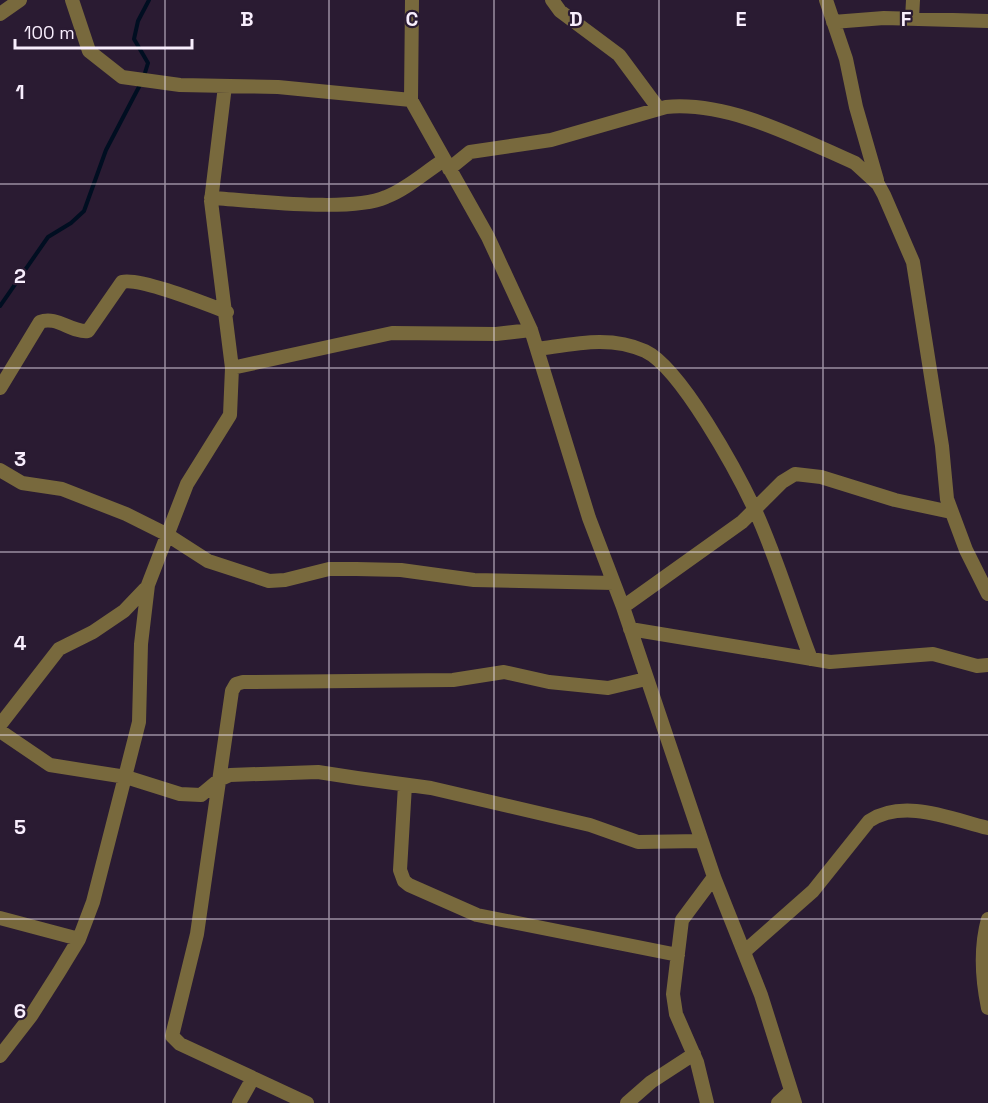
<svg xmlns="http://www.w3.org/2000/svg" width="988" height="1103" font-family="'Space Grotesk',sans-serif">
<style>
.lines{fill:none;stroke-linecap:round;stroke-linejoin:round}
.stream{stroke:#000e21;stroke-width:4}
.street{stroke:#78693d;stroke-width:14}
.grid{fill:none;stroke:#f8eefd;stroke-width:1.5;stroke-opacity:0.55}
.grid-label{font-size:20px;text-anchor:middle;font-weight:bold;fill:#f8eefd;stroke:#2a1b32;stroke-width:4.5;stroke-linejoin:round;paint-order:stroke}
</style>
<rect width="100%" height="100%" fill="#2a1b32"/>
<g class="lines">
<path class="stream" d="M144,76l4,-13 -14,-24 4,-18 11,-21
M0,306l48,-69 23,-14 13,-12 22,-61 35,-67"/>
<path class="street" d="M72,0l17,51 33,26 58,8 98,2 133,13
M412,0l-1,100 77,137 43,93 58,188 34,89 91,270 47,118 34,108
M552,0l8,11 59,44 40,54
M826,0l20,59 10,48 21,73
M0,14l20,-14
M912,19l1,-19
M833,22l51,-4 104,3
M449,169l21,-17 81,-12 115,-33c63,-6 132,31 189,56l23,21 6,11 29,67 29,184 5,53 19,51 22,44
M211,198c42,2 139,15 175,-1 21,-8 39,-25 58,-37
M538,349c36,-5 72,-14 107,2 36,17 92,121 110,159 22,48 37,100 56,149
M232,368l160,-35 104,1 35,-4
M0,388l40,-66c16,-7 32,11 48,9l34,-49c17,-5 84,22 105,30
M0,470l22,13 40,6 64,25 40,20 42,27 61,20 16,-1 44,-11h27l45,1 73,10 140,3
M623,607l119,-85 40,-40 13,-8 26,3 74,23 56,12
M630,629l200,33 103,-8 44,12 11,-1
M0,725l59,-76 34,-17 31,-21 21,-22
M0,731l50,34 76,12 54,17 21,1 18,-15 11,-5 88,-3 39,6 74,10 159,37 48,17 63,-1
M405,785l-5,85 4,11 5,4 68,30 201,40
M0,918l79,21
M988,919c-8,29 -6,60 0,89
M745,951l68,-60 56,-70c35,-23 82,-2 119,7
M0,1056l31,-40 28,-44 20,-33 14,-37 46,-180 2,-78 7,-59 39,-101 43,-69 2,-47 -21,-167 14,-115
M239,1103l14,-25
M307,1103l-127,-59 -8,-8 25,-102 35,-243 4,-7 7,-2 210,-2 51,-8 45,10 59,6 38,-9
M627,1103l24,-21 43,-28
M707,1103l-10,-41 -21,-48 -3,-20 9,-74 32,-43
M778,1103l12,-11"/>
</g>
<path class="grid" d="M165,0v1103M329,0v1103M494,0v1103M659,0v1103M823,0v1103M0,184h988M0,368h988M0,552h988M0,735h988M0,919h988"/>
<g class="grid-label">
<text x="247" y="26">B</text>
<text x="412" y="26">C</text>
<text x="576" y="26">D</text>
<text x="741" y="26">E</text>
<text x="906" y="26">F</text>
<text x="20" y="99">1</text>
<text x="20" y="283">2</text>
<text x="20" y="466">3</text>
<text x="20" y="650">4</text>
<text x="20" y="834">5</text>
<text x="20" y="1018">6</text>
</g>
<path d="M15 39v9h177v-9" fill="none" stroke="#f8eefd" stroke-width="3"/>
<text x="24" y="39" font-size="18" fill="#f8eefd" stroke="#2a1b32" stroke-width="4.5" paint-order="stroke">100 m</text>
</svg>
